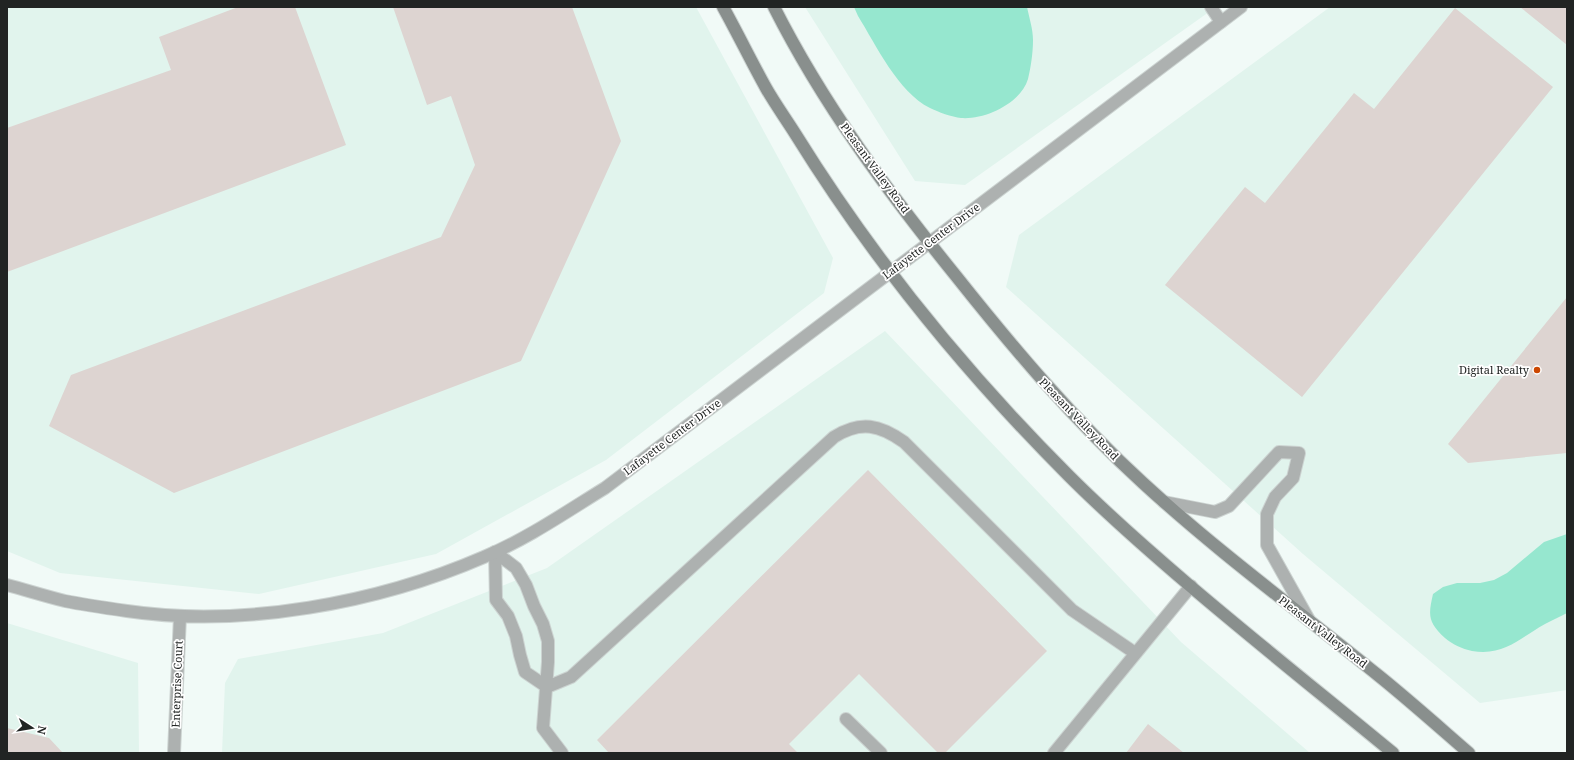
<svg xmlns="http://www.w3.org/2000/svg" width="1574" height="760" font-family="'Noto Serif',serif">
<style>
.built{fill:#e1f4ed}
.water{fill:#96e7cf}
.building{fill:#ddd4d1}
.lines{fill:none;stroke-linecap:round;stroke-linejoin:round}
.lane-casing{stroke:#ccd3d1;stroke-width:14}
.street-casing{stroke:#ccd3d1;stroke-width:14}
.secondary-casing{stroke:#ccd3d1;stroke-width:14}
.lane{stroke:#adb1b0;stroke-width:12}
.street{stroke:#adb1b0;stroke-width:12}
.secondary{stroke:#898f8d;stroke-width:12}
.poi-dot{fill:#cc4701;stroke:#fff;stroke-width:1.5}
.labels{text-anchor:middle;stroke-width:3.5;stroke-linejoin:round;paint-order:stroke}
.street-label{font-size:11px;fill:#212423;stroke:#fff}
.poi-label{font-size:11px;fill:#212423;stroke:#fff;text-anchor:end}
</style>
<rect width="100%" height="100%" fill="#f1faf7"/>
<path class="built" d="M7,7h689l137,251 -9,35 -218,167 -170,94 -177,40 -199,-21 -53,-22z
M805,7h411l-251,178 -50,-4z
M1330,7h237v683l-87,13 -177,-149 -297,-267 13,-52z
M885,331l296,311 129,111h-1088l3,-70 13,-24 145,-26 164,-65z
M7,623l131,40 1,90h-132z"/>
<path class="water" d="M854,7h173c2,10 6,22 6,33 0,12 -2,27 -5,39 -7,24 -43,41 -67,39 -9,-1 -23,-6 -31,-10 -32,-16 -54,-63 -72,-92z
M1567,534v79c-7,4 -15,7 -22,11 -27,15 -40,32 -73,27 -10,-2 -20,-7 -27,-13 -17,-16 -17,-22 -12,-44l10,-7 14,-4h23l14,-3 13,-7 37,-31z"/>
<path class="building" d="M238,7h57l51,138 -339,127v-144l164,-58 -12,-33z
M393,7h179l49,134 -100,220 -347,132 -125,-67 22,-51 370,-138 34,-72 -24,-69 -24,9z
M1520,7h47v38z
M1455,8l98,79 -251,310 -137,-112 80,-98 20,16 89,-110 20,16z
M1567,297v156l-99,10 -20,-19z
M868,470l179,181 -102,102h-7l-79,-79 -70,70 9,9h-189l-12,-13z
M1148,724l36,29h-58z
M7,728l42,10 14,15h-56z"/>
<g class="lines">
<g class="lane-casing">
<path id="lane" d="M1211,7l10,15
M1164,502l51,10 14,-6 50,-54 20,1 -6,25 -18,19 -8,17v31l42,75
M495,552l21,16 10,17 8,21 9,18 5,17v21l-5,66 19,25
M495,552l1,48 12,16 8,20 4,19 5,17 22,15
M547,687l24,-10 263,-240c27,-17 46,-12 70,5l168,168 63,43
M846,719l35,34
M1054,753l137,-167"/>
</g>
<g class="street-casing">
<path id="street" d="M7,585c19,5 38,11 58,16 20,4 41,7 62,10 116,17 251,-8 357,-54 43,-18 82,-45 121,-69l636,-481
M174,753l6,-137"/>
</g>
<g class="secondary-casing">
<path id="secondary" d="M723,7c15,27 28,54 43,81 9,16 20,31 30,47 77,124 170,238 273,341 38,38 79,74 120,109 67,57 136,112 204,168
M774,7c49,97 114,185 182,269 58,73 118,144 187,207 75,69 157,129 236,193 31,25 60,51 90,77"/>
</g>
<use href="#lane" class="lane"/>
<use href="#street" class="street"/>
<use href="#secondary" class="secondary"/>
</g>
<circle class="poi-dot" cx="1537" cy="370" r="4"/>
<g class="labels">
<g class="street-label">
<text transform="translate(875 168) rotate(54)" y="4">Pleasant Valley Road</text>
<text transform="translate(931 241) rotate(-37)" y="4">Lafayette Center Drive</text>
<text transform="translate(1079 419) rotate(46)" y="4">Pleasant Valley Road</text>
<text transform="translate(672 437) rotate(-37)" y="4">Lafayette Center Drive</text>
<text transform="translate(1323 632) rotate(38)" y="4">Pleasant Valley Road</text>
<text transform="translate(177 684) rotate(-88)" y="4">Enterprise Court</text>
</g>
<g class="poi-label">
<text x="1529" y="374">Digital Realty</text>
</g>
</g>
<rect width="1574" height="760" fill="none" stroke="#212423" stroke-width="16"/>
<g transform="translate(32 728) rotate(102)" stroke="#ffffff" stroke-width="3" paint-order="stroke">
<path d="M0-3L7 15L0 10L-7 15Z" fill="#212423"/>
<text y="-6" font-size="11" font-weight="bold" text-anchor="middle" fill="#212423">N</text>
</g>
</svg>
